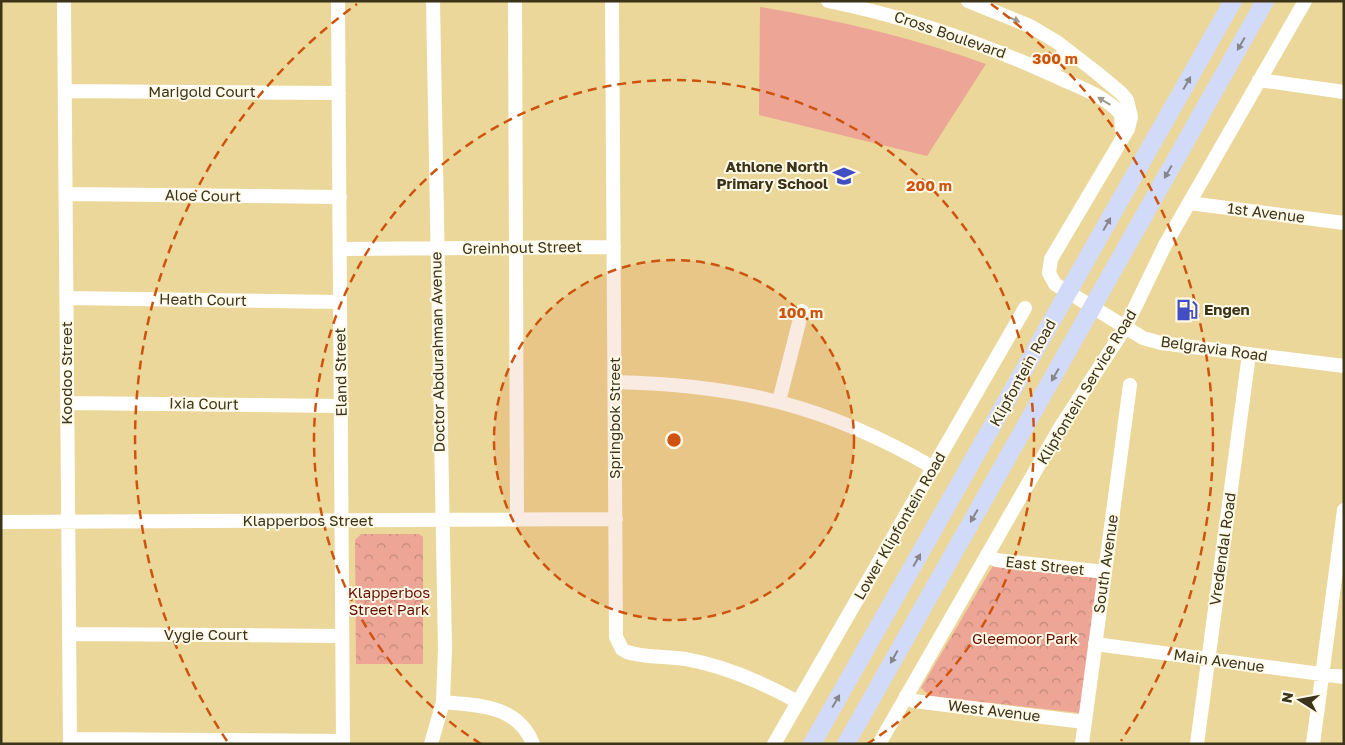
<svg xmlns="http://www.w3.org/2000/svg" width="1345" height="745" font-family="'Golos Text',sans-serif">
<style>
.grass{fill:#eda696}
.park{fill:url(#park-crowns)}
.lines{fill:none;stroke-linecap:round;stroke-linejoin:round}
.minor{stroke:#fff;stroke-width:14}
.major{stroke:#d1daf8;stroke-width:18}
.oneway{fill:#9d998c}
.oneway2{fill:#868689}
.ring{fill:none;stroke:#ce530e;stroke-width:2.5;stroke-dasharray:9 6}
.labels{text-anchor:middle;stroke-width:4;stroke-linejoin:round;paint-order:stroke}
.street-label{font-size:15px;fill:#3b331a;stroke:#fff9e7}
.poi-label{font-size:15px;font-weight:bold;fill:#3b331a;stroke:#fff9e7;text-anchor:end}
.park-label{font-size:15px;fill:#670d00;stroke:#fff9e7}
.centre{fill:#ce530e;stroke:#fff9e7;stroke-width:2.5}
.ring-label{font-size:15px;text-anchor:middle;font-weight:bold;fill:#ce530e;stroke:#fff9e7;stroke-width:4;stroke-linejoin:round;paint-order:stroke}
</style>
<defs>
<pattern id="park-crowns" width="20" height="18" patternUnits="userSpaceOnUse" patternTransform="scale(1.25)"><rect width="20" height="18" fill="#eda696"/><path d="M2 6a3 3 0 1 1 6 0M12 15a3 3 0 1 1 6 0" fill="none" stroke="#c1887a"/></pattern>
</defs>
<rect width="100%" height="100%" fill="#ebd799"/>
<path class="grass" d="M760,7c77,13 153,31 226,57l-59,92 -168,-41z"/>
<path class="park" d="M361,534h58l4,3v127h-67l-1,-124z
M994,564l106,12 -20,137 -150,-17 -9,-8z"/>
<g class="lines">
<path class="minor" d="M64,1l6,743
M338,1l5,743
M515,1l2,519
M612,1l4,636 6,12 5,3c19,6 39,4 58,7 40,7 77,23 113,43
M828,1c79,16 154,42 227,75 23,11 49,19 66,38l1,17
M968,1l62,25 27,16 40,31 24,20 6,7 4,17 -3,12 -77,130 -2,14 6,11 88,54 18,5 183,23
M1051,74l15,-25
M1259,80l85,12
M65,91l274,2
M66,194l274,3
M1189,203l155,20
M340,249l274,-2
M67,298l273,4
M615,382c124,3 211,23 319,86
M779,401l23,-90
M67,403l275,3
M1,522l615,-3
M987,555l9,5 109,12
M69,634l273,2
M1095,644l249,33
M906,696l8,5 170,21
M443,702c35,3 75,3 90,42
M70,739l273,2
M431,744l12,-42 2,-53 -12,-648
M774,744l251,-436
M879,744l182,-318 64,-98 40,-83 140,-244
M1082,744l48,-359
M1197,744l52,-390
M1313,744l31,-234"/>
<path class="major" d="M812,744l421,-743
M846,744l419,-743"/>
</g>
<defs><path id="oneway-solid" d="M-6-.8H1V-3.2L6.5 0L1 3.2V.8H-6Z" transform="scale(1.25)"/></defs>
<g class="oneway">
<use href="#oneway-solid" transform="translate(1013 19) rotate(23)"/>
<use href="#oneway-solid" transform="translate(1104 101) rotate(-149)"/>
</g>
<g class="oneway2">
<use href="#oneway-solid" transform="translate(1241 44) rotate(120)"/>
<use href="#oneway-solid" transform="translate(1187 83) rotate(-60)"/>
<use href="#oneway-solid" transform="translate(1168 172) rotate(120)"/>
<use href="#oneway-solid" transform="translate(1107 224) rotate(-60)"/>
<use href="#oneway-solid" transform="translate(1055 375) rotate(120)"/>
<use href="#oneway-solid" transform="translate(974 516) rotate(120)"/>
<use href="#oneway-solid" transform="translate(917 560) rotate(-60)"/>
<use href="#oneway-solid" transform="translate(894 657) rotate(119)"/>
<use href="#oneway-solid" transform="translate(836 701) rotate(-60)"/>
</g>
<circle cx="674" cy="440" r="180" fill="#ce530e" fill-opacity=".12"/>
<g class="ring">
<circle cx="674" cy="440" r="180"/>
<path d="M481 744A360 360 0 1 1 867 744"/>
<path d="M227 741A539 539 0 0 1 357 4M991 4A539 539 0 0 1 1121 741"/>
</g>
<defs>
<g id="school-bare" transform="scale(1.725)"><path d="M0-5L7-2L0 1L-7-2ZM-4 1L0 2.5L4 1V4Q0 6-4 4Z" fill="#424fc3" stroke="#fff9e7" stroke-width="2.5" paint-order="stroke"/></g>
<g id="fuel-bare" transform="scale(1.725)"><path d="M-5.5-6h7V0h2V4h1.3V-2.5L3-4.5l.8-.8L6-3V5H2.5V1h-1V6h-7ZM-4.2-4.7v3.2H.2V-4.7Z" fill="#424fc3" stroke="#fff9e7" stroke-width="2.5" paint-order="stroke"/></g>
</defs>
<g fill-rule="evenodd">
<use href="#school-bare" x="844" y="176"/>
<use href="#fuel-bare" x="1187" y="310"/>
</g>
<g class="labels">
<g class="street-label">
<text transform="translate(950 35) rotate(19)" y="5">Cross Boulevard</text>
<text x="202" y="97">Marigold Court</text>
<text transform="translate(203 196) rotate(1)" y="5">Aloe Court</text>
<text transform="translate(1266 213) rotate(7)" y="5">1st Avenue</text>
<text transform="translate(522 248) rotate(-1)" y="5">Greinhout Street</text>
<text transform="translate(203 300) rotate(1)" y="5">Heath Court</text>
<text transform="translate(1214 349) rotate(8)" y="5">Belgravia Road</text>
<text transform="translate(438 352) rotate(-91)" y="5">Doctor Abdurahman Avenue</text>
<text transform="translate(341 372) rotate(-91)" y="5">Eland Street</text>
<text transform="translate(67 373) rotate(-90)" y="5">Koodoo Street</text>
<text transform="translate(1023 373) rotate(-61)" y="5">Klipfontein Road</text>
<text transform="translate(1087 387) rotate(-59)" y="5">Klipfontein Service Road</text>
<text transform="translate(204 404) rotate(1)" y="5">Ixia Court</text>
<text transform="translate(615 418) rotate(-90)" y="5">Springbok Street</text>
<text x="308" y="526">Klapperbos Street</text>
<text transform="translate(900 526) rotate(-60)" y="5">Lower Klipfontein Road</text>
<text transform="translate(1223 549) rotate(-82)" y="5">Vredendal Road</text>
<text transform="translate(1106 564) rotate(-82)" y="5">South Avenue</text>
<text transform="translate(1045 566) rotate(6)" y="5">East Street</text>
<text x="206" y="640">Vygie Court</text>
<text transform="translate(1219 661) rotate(8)" y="5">Main Avenue</text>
<text transform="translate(994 711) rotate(7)" y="5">West Avenue</text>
</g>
<g class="poi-label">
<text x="828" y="172">Athlone North<tspan x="828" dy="17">Primary School</tspan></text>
<text x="1204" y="315" text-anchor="start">Engen</text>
</g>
<g class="park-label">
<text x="389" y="598">Klapperbos<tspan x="389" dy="17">Street Park</tspan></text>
<text x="1025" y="644">Gleemoor Park</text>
</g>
</g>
<circle cx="674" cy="440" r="8" class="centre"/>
<g class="ring-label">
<text x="1055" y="64">300 m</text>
<text x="929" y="191">200 m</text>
<text x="801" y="318">100 m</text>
</g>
<rect width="1345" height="745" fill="none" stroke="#3b331a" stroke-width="5"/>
<g transform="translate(1300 700) rotate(281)" stroke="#fff9e7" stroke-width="4" paint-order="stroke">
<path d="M0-4L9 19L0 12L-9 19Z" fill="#3b331a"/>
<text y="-8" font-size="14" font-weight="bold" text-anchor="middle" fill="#3b331a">N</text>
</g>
</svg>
